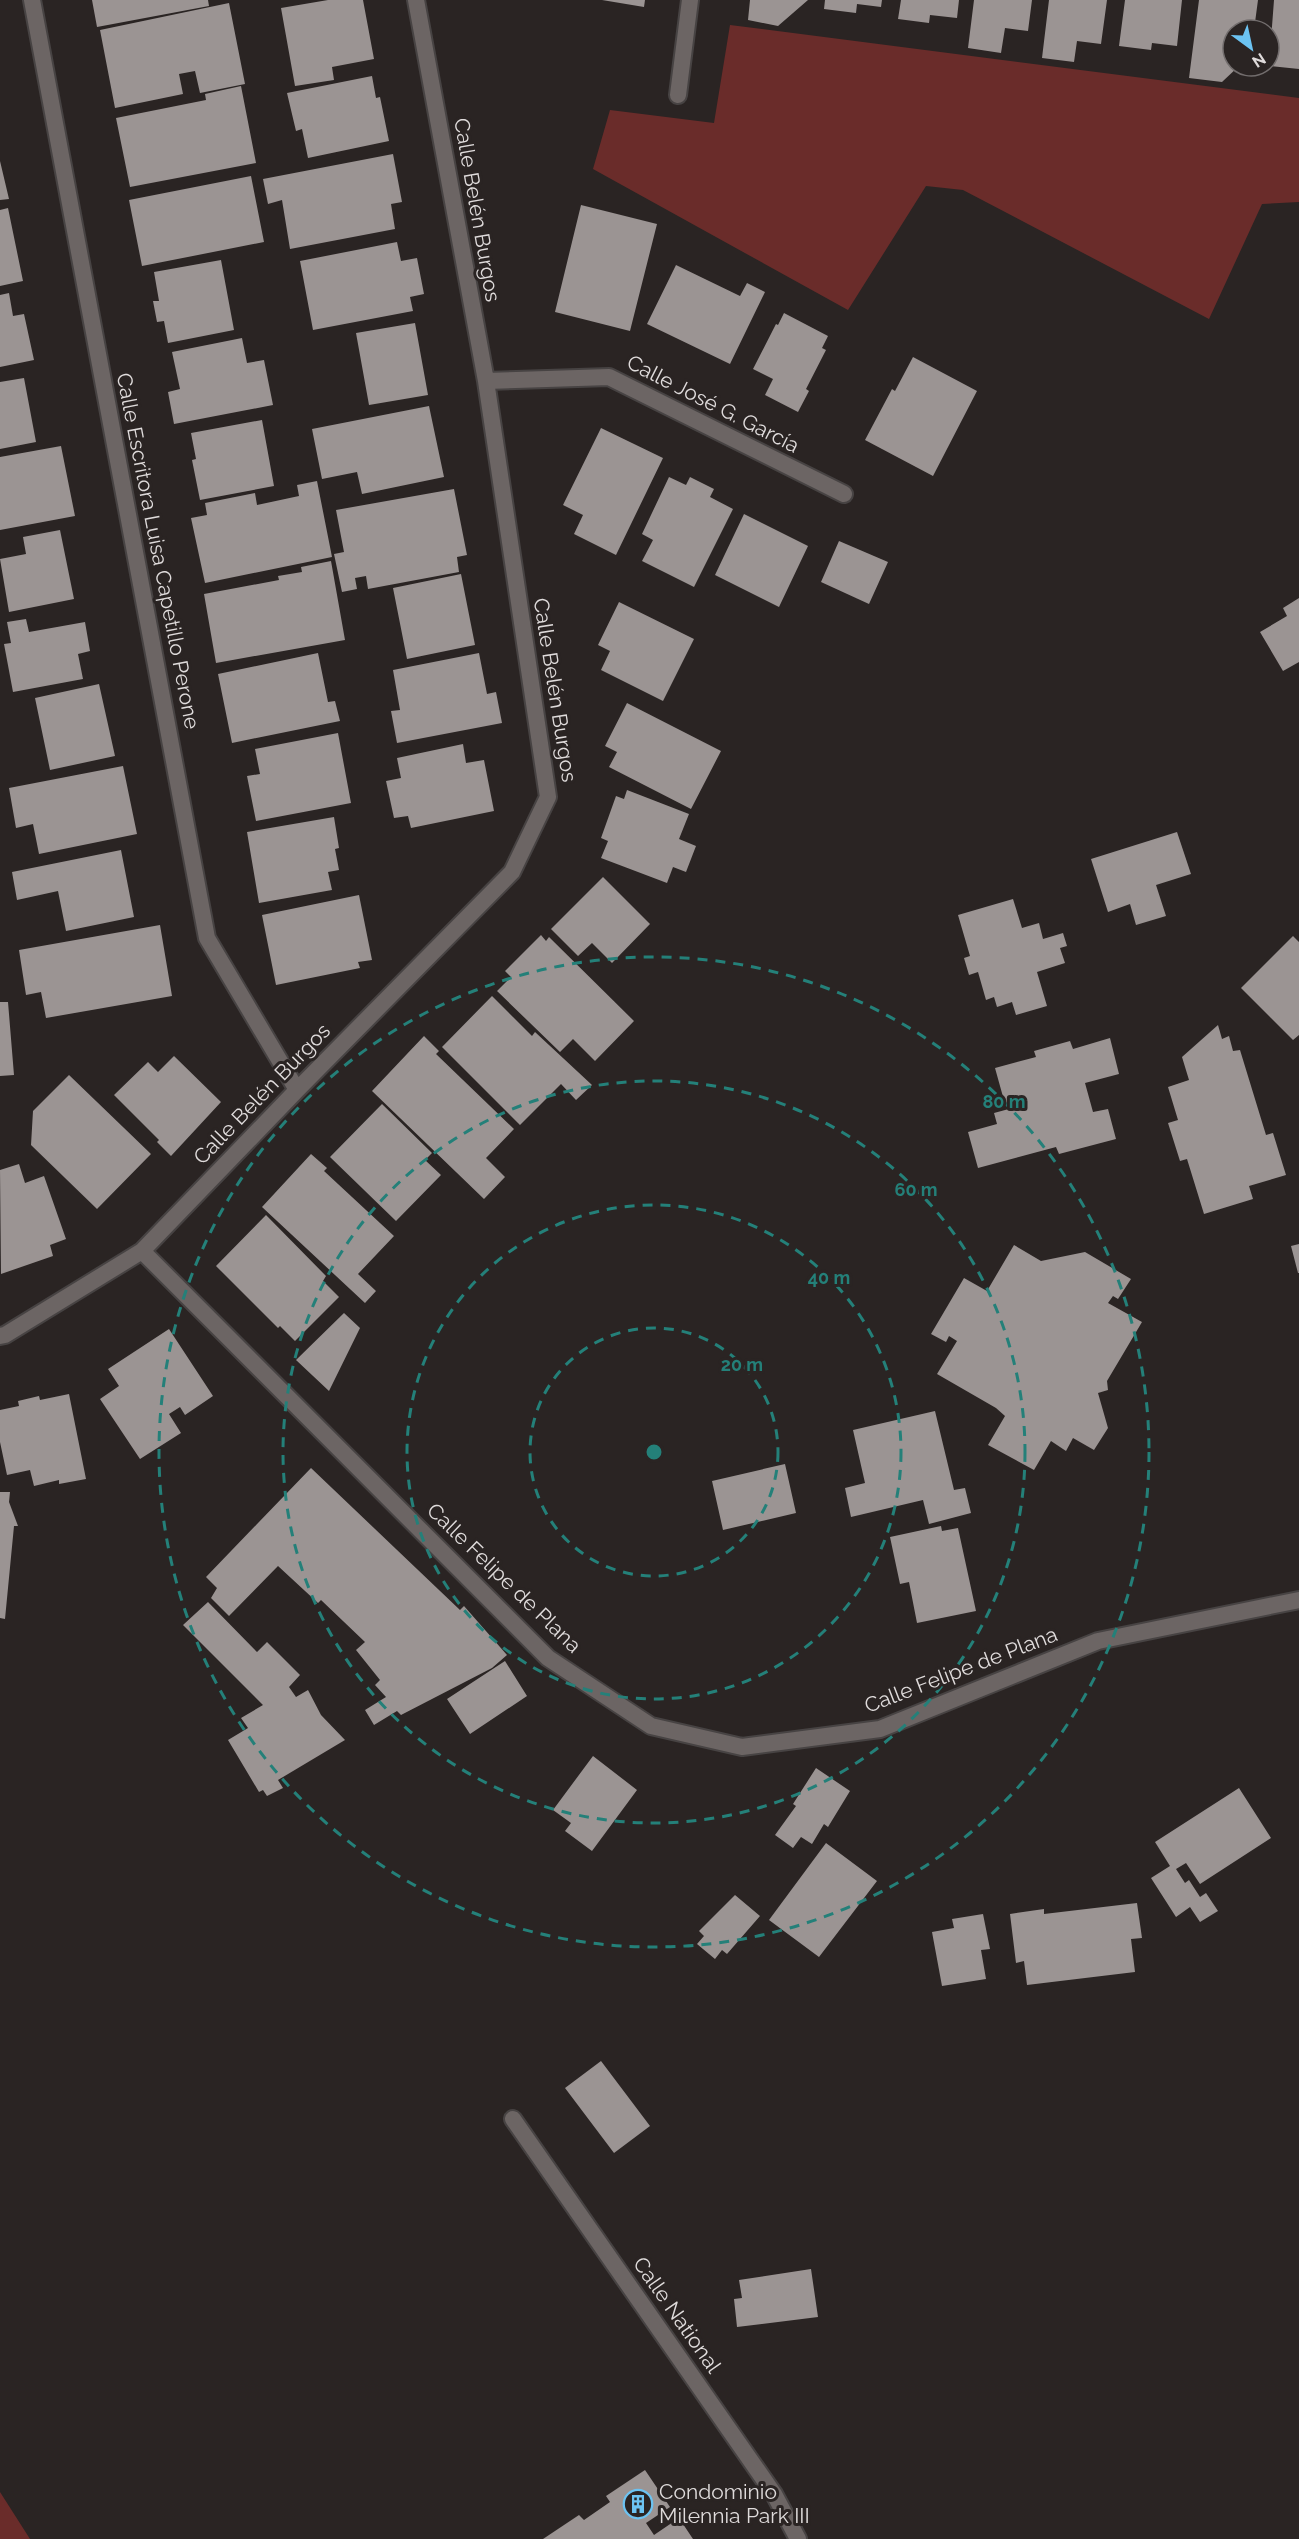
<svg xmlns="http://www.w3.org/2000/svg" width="1299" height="2539" font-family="Raleway,sans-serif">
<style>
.green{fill:#6a2c2a}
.building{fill:#9b9493}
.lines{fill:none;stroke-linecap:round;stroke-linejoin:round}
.minor-casing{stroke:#474343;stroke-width:20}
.minor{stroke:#6c6564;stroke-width:16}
.ring{fill:none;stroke:#248079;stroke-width:3;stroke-dasharray:10 8}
.labels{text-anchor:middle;stroke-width:6;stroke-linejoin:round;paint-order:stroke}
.street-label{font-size:21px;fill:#dfdbdb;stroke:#2a2423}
.poi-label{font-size:21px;fill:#dfdbdb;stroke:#2a2423;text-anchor:start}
.centre{fill:#248079;stroke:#2a2423;stroke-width:3}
.ring-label{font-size:18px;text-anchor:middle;font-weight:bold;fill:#248079;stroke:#2a2423;stroke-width:6;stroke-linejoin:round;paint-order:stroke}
</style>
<rect width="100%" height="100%" fill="#2a2423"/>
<path class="green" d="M730,25l569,73v104l-37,2 -53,115 -246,-129 -37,-4 -78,124 -255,-141 17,-59 104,13z
M0,2492l30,47h-30z"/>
<path class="building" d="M92,0h116l1,6 -112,21z
M328,0h35l11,59 -42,8 2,13 -39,6 -14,-78z
M602,0h43l-1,7z
M750,0h58l-30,26 -30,-6z
M825,0h57l-1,7 -24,-3 -1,9 -32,-4z
M901,0h58l-2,18 -27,-3 -1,8 -31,-4z
M974,0h58l-4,31 -23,-3 -4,25 -33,-5z
M1049,0h58l-6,44 -24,-3 -3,21 -32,-4z
M1125,0h57l-5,46 -25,-3 -1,7 -32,-4z
M1199,0h59l-4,30h-21v36h6l-17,16 -33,-4z
M1274,0h25v69l-30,-3z
M229,3l16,81 -45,9 -5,-22 -16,3 4,20 -68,14 -15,-78z
M372,76l4,22 4,-1 9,44 -81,17 -6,-29 -6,2 -9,-38z
M241,86l15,77 -126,24 -14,-69 90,-18 -1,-6z
M393,154l9,48 -11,2 4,25 -105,20 -8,-49 -14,4 -5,-25z
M0,161l9,38 -9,1z
M251,176l13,66 -122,24 -13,-66z
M581,205l76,19 -27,107 -75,-19z
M8,208l15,73 -23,5v-76z
M397,242l4,19 16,-3 7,36 -14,3 3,14 -100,19 -13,-69z
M221,260l13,70 -66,13 -4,-22 -7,1 -4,-21h6l-5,-29z
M676,265l64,31 7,-13 18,9 -35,72 -83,-40z
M9,293l4,23 11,-2 10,46 -34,7v-72z
M784,313l44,23 -6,12 4,2 -20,39 3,2 -11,21 -33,-17 8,-16 -20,-10 23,-45 2,1z
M415,323l13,72 -59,10 -13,-72z
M242,338l5,25 17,-3 9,45 -99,19 -6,-32 12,-3 -8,-37z
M913,357l64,34 -44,85 -68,-36 27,-51 3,2z
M24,378l12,64 -36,7v-67z
M429,406l15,71 -82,17 -5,-22 -35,7 -10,-50z
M262,420l12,66 -74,14 -8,-40 4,-1 -5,-26z
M601,428l62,30 -47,97 -42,-21 9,-19 -20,-10z
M61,446l14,70 -75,14v-73z
M669,477l17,8 4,-8 24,12 -4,8 23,12 -39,78 -52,-26 11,-21 -11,-6z
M317,481l15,76 -127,26 -14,-65 16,-3 -2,-12 50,-10 2,12 42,-9 -2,-11z
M454,489l13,66 -10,2 2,15 -91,17 -2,-13 -11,2 2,11 -15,3 -8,-38 10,-2 -8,-42z
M744,514l64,32 -29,61 -64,-32z
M60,530l14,69 -65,13 -9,-53 26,-5 -3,-17z
M839,541l49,21 -19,42 -48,-22z
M331,561l14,79 -129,23 -12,-69 75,-14 -1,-4 24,-4 -1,-5z
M461,574l14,71 -68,14 -14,-71z
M1299,598v64l-16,9 -23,-39 27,-16 -4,-8z
M619,602l75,37 -31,62 -62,-31 9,-19 -12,-6z
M26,619l3,13 56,-10 5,29 -12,3 5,25 -70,13 -9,-48 7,-1 -4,-21z
M318,653l10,49 7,-1 5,20 -108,22 -14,-69z
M479,653l8,41 9,-2 6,31 -105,20 -6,-32 9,-1 -7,-40z
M99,684l16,72 -65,14 -15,-72z
M627,703l94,48 -30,58 -82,-42 8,-15 -12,-6z
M338,733l13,70 -95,18 -9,-45 13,-2 -5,-25z
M463,744l3,19 18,-3 10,51 -83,17 -3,-12 -14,2 -8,-37 15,-3 -4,-20z
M123,766l14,68 -98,20 -6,-30 -17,4 -7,-40z
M627,790l62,24 -10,25 17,7 -10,26 -13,-5 -6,16 -66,-25 7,-17 -7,-3 15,-42 8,3z
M334,817l5,31 -4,1 4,21 -11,2 4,18 -73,13 -12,-71z
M1177,832l14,42 -35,11 10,31 -30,9 -6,-21 -22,8 -17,-53z
M121,850l13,67 -68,14 -8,-40 -41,9 -5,-28z
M603,877l47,47 -38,39 -20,-20 -14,13 -27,-27z
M359,895l13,65 -14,2 2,6 -84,17 -14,-70z
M1013,899l9,29 17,-5 4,16 20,-6 4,13 -7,2 5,15 -28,9 10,34 -31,9 -4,-13 -15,5 -3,-10 -8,3 -8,-28 -9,3 -5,-17 6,-2 -12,-41z
M160,925l12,71 -126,22 -5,-26 -15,3 -7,-45z
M541,935l5,6 3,-4 85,84 -39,40 -22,-22 -13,13 -63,-61 14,-14 -6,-6z
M1293,936l6,6v93l-6,5 -52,-52z
M492,996l40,40 3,-4 57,53 -16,15 -15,-16 -41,41 -78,-78z
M0,1002h8l6,73 -14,1z
M1218,1025l4,14 7,-3 4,15 7,-1 26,85 7,-2 13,42 -37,11 4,13 -49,15 -17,-55 -7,2 -12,-38 10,-3 -10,-33 21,-7 -7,-23z
M424,1036l15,15 -3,3 78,75 -28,29 19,19 -21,22 -112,-108z
M1110,1038l9,36 -34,9 8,29 15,-3 8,30 -57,15 -3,-7 -78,21 -10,-36 29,-8 -3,-11 30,-8 -1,-6 -18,5 -10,-36 41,-11 -2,-6 36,-10 3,8z
M174,1056l47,46 -50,54 -14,-14 2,-2 -45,-45 34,-33 10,10z
M69,1075l82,79 -54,55 -66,-64 2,-34z
M382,1104l50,49 -7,7 16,15 -45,46 -66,-64z
M311,1154l16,14 -3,3 70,65 -36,38 18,17 -11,12 -103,-96z
M19,1164l6,19 19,-7 22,63 -16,6 3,11 -52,18 -1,-104z
M266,1215l60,61 -3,5 16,16 -44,44 -15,-15 -2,2 -62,-62z
M1299,1244v29h-1l-7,-27z
M1014,1245l27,16 44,-9 46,27 -13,20 -5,-3 -5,7 34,19 -35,59 1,9 -10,3 10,35 -14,22 -21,-12 -7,13 -15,-10 -17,29 -46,-25 17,-29 -9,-8 -59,-34 20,-33 -8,-5 -3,6 -15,-8 33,-56 23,13z
M344,1313l16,15 -31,63 -33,-31z
M169,1329l44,67 -28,19 -5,-8 -11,7 12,19 -41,26 -40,-60 19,-13 -11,-17z
M69,1394l17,85 -27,5v-4l-25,6 -4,-16 -23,5 -7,-33v-32l19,-4 -1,-5 21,-5 1,4z
M935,1411l19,79 11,-2 6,25 -42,11 -6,-24 -72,17 -6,-29 20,-5 -12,-53z
M785,1464l11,49 -73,17 -11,-49z
M311,1468l149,142 4,-4 43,49 -15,13 -91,47 -4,-4 -23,14 -9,-15 21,-13 -11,-12 5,-5 -24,-30 9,-8 -44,-42 -3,3 -40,-37 -49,50 -18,-18 6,-10 -11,-11z
M0,1492h10l-1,10 9,24h-4l-9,93 -5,-1z
M941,1526l1,5 16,-3 18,83 -59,12 -8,-41 -9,2 -10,-47z
M208,1602l49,50 10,-10 33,33 -11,12 7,10 12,-7 13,25 24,25 -67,40 5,8 -16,8 -4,-6 -4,2 -31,-52 20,-12 -7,-10 22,-13 -80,-80z
M505,1661l22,35 -57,38 -23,-35z
M593,1756l44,34 -45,61 -27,-20 6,-8 -18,-13z
M816,1768l34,23 -22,36 -4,-3 -12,20 -11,-7 -8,11 -18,-13 21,-29 -3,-2z
M1239,1788l32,50 -71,46 -14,-21 -10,6 9,14 4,-3 11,17 6,-4 12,18 -18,11 -10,-15 -14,10 -25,-39 19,-12 -15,-24z
M826,1843l51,38 -58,76 -50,-37z
M735,1895l25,21 -33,38 -5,-4 -7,9 -18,-15 7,-8 -5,-5z
M1137,1903l5,35 -11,1 4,33 -108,13 -3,-24 -8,2 -6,-49 34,-5v5z
M983,1914l7,35 -9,1 5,29 -44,7 -10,-54 22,-4 -2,-9z
M601,2061l49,65 -36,27 -49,-65z
M811,2269l7,48 -81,10 -3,-28 8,-1 -3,-18z
M645,2470l25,37 -24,16 8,12 25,-17 14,21h-150l36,-24 5,5 26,-18 -4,-6z"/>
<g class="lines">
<g class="minor-casing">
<path id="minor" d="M32,0l175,938 90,152
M678,95l12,-95
M486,381l123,-4 235,117
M142,1251l406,407 103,68 91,21 138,-18 218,-88 201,-41
M0,1336l5,-1 137,-84 155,-161 215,-218 36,-75 -62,-416 -70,-381
M513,2119l261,375 24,45"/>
</g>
<use href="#minor" class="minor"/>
</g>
<g class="ring">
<circle cx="654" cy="1452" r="124"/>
<circle cx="654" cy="1452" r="247"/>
<circle cx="654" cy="1452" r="371"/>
<circle cx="654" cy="1452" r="495"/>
</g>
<defs>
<g id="building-ring" transform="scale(1.5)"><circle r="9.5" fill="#2a2423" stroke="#6cc3f2" stroke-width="1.5"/><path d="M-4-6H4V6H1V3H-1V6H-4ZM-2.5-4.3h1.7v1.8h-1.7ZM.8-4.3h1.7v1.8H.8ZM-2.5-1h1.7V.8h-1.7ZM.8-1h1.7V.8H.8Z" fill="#6cc3f2"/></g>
</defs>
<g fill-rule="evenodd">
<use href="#building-ring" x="638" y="2504"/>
</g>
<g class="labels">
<g class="street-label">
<text transform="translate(477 210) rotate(80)" y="7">Calle Belén Burgos</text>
<text transform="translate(713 404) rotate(27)" y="7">Calle José G. García</text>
<text transform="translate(158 551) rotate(79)" y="7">Calle Escritora Luisa Capetillo Perone</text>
<text transform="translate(555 690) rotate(81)" y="7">Calle Belén Burgos</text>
<text transform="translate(262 1094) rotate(-46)" y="7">Calle Belén Burgos</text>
<text transform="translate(504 1578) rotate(44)" y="7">Calle Felipe de Plana</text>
<text transform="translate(961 1670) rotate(-21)" y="7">Calle Felipe de Plana</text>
<text transform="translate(677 2315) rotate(55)" y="7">Calle National</text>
</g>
<g class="poi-label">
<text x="659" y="2499">Condominio<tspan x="659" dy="24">Milennia Park III</tspan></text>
</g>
</g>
<circle cx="654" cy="1452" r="9" class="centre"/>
<g class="ring-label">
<text x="1004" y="1108">80 m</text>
<text x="916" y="1196">60 m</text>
<text x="829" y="1284">40 m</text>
<text x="742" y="1371">20 m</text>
</g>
<g transform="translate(1251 48) rotate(147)"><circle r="28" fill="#2a2423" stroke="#726d6d" stroke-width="1.5"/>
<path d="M0-4.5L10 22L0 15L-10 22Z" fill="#6cc3f2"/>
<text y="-9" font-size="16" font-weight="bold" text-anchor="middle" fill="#dfdbdb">N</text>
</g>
</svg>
